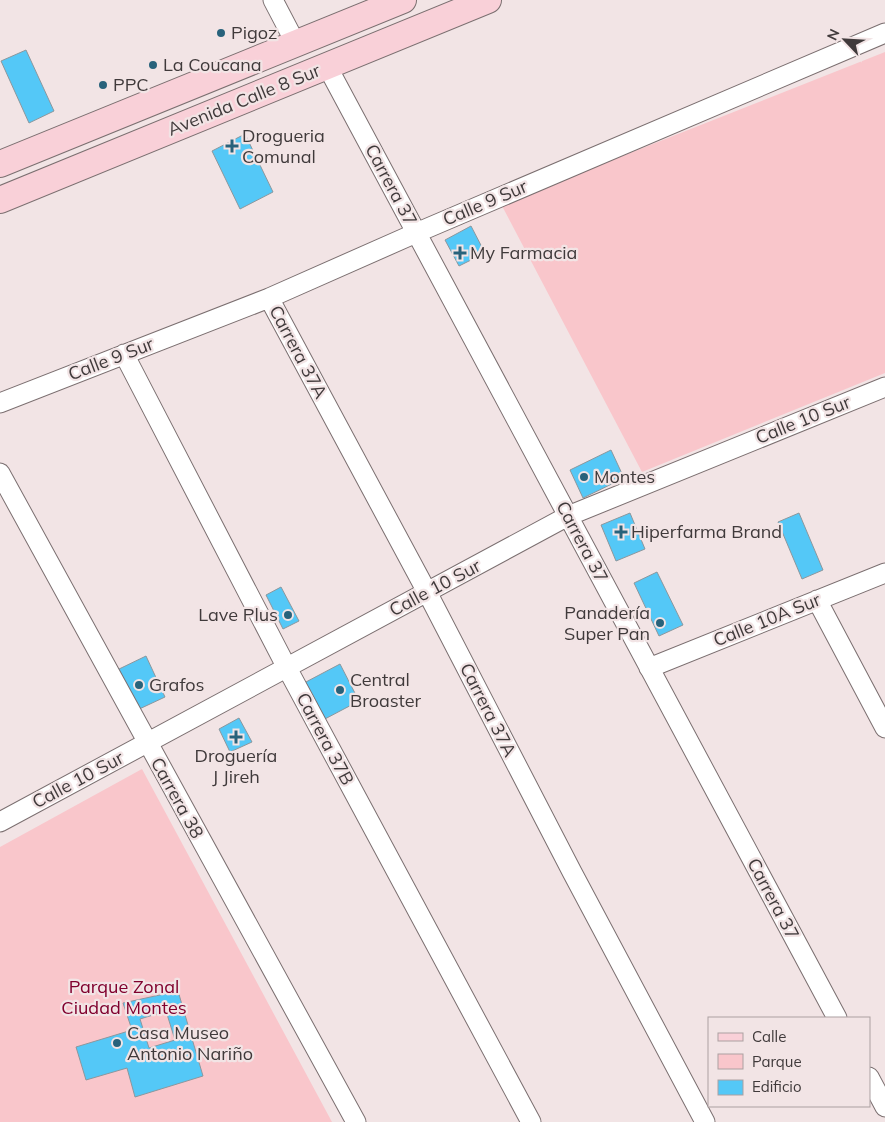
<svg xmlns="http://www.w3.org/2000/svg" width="885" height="1122" font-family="Mulish,sans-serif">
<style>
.green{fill:#f9c6cb}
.building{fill:#54c8f7;stroke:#8c979d;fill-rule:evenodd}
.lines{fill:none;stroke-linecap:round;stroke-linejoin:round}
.minor-casing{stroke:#7b6f70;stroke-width:21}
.secondary-casing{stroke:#7b6f70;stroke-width:28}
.minor{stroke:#fff;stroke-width:19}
.secondary{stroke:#f9d0d8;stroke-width:26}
.poi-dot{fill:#28627b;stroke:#f2e4e5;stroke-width:2}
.labels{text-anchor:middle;stroke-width:4.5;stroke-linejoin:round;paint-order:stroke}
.poi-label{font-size:18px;fill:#403a3b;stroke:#f2e4e5;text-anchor:start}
.street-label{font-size:18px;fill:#403a3b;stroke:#f2e4e5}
.park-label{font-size:18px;fill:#80002e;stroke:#f2e4e5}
</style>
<rect width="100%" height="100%" fill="#f2e4e5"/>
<path class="green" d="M885,52v321l-243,99 -141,-268z
M142,769l190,353h-332v-275z"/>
<path class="building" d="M26,50l28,61 -25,12 -28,-62z
M245,134l28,58 -33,17 -28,-58z
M471,226l14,27 -26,13 -14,-26z
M611,450l13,28 -41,20 -13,-28z
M630,513l15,36 -29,12 -15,-36z
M799,513l24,57 -21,9 -24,-57z
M657,572l26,53 -24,11 -25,-53z
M281,587l18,34 -16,8 -17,-34z
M146,656l19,41 -30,14 -18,-41z
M340,664l19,37 -36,19 -19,-37z
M239,718l13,24 -22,10 -11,-23z
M178,991l25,85 -68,21 -8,-29 -41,12 -10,-33 56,-17 -9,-27zM166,1011l9,29 -26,8 -9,-29z"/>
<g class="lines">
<g class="minor-casing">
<path id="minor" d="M273,0l23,44
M327,66l510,952
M269,298l158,294 145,280 133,250
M124,354l163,314 244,454
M0,403l269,-105 147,-65 469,-200
M0,473l356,649
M817,600l68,128
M649,668l236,-95
M0,822l568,-306 317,-129
M869,1077l16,30"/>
</g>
<g class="secondary-casing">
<path id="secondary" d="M0,164l403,-164
M0,200l488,-200"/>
</g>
<use href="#minor" class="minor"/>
<use href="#secondary" class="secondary"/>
</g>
<g class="poi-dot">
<circle cx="221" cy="33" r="5"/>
<circle cx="153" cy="65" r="5"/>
<circle cx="103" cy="85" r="5"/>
<path d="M229.5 138.5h5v5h5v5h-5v5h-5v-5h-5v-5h5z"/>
<path d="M457.5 245.5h5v5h5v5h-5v5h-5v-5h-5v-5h5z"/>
<circle cx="584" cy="477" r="5"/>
<path d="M618.5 524.5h5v5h5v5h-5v5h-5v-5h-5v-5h5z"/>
<circle cx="288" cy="615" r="5"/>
<circle cx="660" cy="623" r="5"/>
<circle cx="139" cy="685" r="5"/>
<circle cx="340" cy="690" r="5"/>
<path d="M233.5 729.5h5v5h5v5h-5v5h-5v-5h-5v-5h5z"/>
<circle cx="117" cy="1043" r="5"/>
</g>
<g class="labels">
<g class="poi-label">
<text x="231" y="39">Pigoz</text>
<text x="163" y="71">La Coucana</text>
<text x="113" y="91">PPC</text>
<text x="242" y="142">Drogueria<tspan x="242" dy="21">Comunal</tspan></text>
<text x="470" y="259">My Farmacia</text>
<text x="594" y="483">Montes</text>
<text x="631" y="538">Hiperfarma Brand</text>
<text x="650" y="619" text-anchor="end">Panadería<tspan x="650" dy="21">Super Pan</tspan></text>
<text x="278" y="621" text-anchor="end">Lave Plus</text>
<text x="350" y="686">Central<tspan x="350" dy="21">Broaster</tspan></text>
<text x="149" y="691">Grafos</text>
<text x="236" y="762" text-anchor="middle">Droguería<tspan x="236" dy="21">J Jireh</tspan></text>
<text x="127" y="1039">Casa Museo<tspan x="127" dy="21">Antonio Nariño</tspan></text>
</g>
<g class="street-label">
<text transform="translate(244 100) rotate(-22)" y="6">Avenida Calle 8 Sur</text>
<text transform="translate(391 185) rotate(62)" y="6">Carrera 37</text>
<text transform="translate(485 203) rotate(-23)" y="6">Calle 9 Sur</text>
<text transform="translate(298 352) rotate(62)" y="6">Carrera 37A</text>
<text transform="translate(111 359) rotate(-21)" y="6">Calle 9 Sur</text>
<text transform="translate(803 420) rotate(-22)" y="6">Calle 10 Sur</text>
<text transform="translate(582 542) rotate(62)" y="6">Carrera 37</text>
<text transform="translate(435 588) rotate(-28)" y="6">Calle 10 Sur</text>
<text transform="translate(767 620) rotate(-22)" y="6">Calle 10A Sur</text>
<text transform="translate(488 710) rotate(63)" y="6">Carrera 37A</text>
<text transform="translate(325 739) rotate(62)" y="6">Carrera 37B</text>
<text transform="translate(78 780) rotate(-28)" y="6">Calle 10 Sur</text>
<text transform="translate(177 798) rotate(61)" y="6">Carrera 38</text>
<text transform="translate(773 899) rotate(62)" y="6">Carrera 37</text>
</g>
<g class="park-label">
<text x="124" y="993">Parque Zonal<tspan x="124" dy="21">Ciudad Montes</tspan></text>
</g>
</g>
<rect x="708" y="1017" width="162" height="90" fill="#f2e4e5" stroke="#aba0a1"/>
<rect x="718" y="1033" width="25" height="8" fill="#f9d0d8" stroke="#aba0a1"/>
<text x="752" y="1042" font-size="15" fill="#403a3b">Calle</text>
<rect x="718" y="1054" width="25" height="15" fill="#f9c6cb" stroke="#aba0a1"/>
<text x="752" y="1067" font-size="15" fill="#403a3b">Parque</text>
<rect x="718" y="1080" width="25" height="15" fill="#54c8f7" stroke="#aba0a1"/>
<text x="752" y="1092" font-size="15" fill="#403a3b">Edificio</text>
<g transform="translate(845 40) rotate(295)" stroke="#f2e4e5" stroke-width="4" paint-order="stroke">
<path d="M0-4L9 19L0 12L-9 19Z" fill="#403a3b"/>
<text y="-8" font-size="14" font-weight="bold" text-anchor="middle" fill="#403a3b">N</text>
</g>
</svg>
